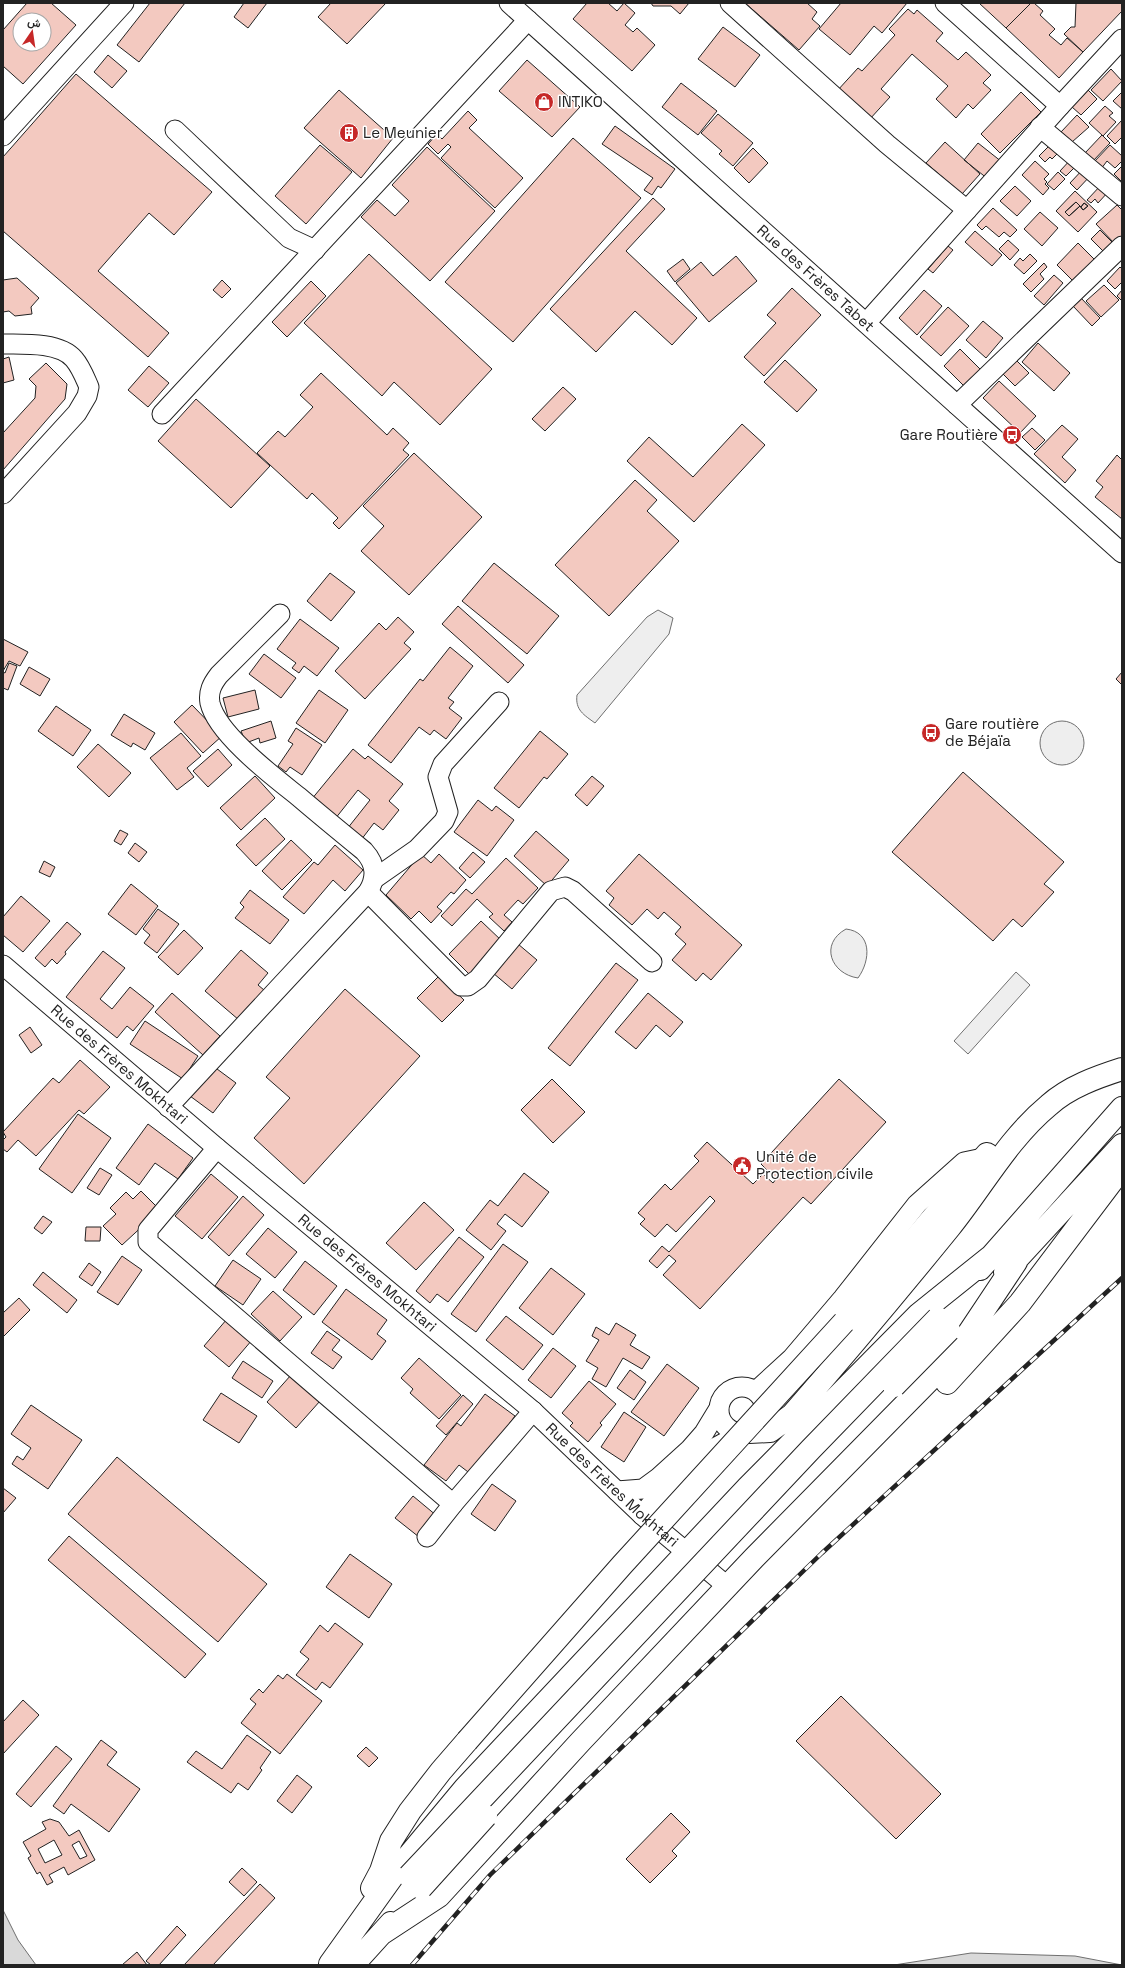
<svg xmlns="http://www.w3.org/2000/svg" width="1125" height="1968" font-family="'Space Grotesk',Vazirmatn,sans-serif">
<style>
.green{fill:#eee;stroke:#6f6f6f}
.water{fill:#d9d9d9;stroke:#6f6f6f}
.building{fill:#f3c9c0;stroke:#222;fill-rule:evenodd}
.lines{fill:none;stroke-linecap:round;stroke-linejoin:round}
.minor-casing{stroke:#222;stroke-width:21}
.highway-casing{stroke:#222;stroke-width:24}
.minor{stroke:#fff;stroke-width:19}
.highway{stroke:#fff;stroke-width:22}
.rail-casing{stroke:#222;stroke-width:4.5}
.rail{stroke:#fff;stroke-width:3;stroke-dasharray:9;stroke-linecap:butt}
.highway-bridge-casing{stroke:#222;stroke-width:24;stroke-linecap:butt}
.highway-bridge{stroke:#fff;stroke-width:22}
.labels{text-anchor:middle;stroke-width:3;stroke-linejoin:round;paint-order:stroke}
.poi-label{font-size:15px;fill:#222;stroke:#fff;text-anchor:start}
.street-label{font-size:15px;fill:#222;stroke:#fff}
</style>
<rect width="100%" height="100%" fill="#fff"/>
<path class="green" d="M658,610l15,8 -4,16 -74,89c-11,-8 -20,-13 -18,-28l70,-78z
M1040 743a22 22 0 1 1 44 0a22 22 0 1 1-44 0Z
M846,929c26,3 25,31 12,49 -27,-4 -39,-34 -12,-49z
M1016,972l14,13 -62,69 -14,-13z"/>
<path class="water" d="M3,1910l15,30 18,25h-33z
M971,1953l104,3 47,9h-228z"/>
<path class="building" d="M27,3h24l25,22 -53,59 -20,-18v-36zM20,20h24v24h-24z
M150,3h35l-46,59 -22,-17z
M244,3h23l-19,25 -14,-11z
M331,3h55l-39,41 -29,-27z
M587,3h21l9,8 7,-8 11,10 -10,12 8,7 4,-4 18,17 -23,26 -59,-52z
M651,3h38l-9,11 -9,-8h-18z
M745,3h62l10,9 -5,7 8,7 -21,24z
M841,3h66l-25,30 -8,-7 -24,29 -31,-26z
M979,3h52l-25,25z
M1031,3h3l9,8 -3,4 15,14 -6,6 12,10 6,-7 16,14 -24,26 -53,-50z
M1122,3v8l-39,41 -19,-18 7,-7h4l1,-24z
M908,9l6,5 3,-4 26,23 -7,8 22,19 8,-8 25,23 -8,8 8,7 -18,19 -5,-5 -12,14 -20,-19 12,-13 -36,-32 -31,35 9,8 -21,23 -32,-29 21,-23 4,3 33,-36 -6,-6z
M723,27l37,28 -25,32 -37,-28z
M108,55l19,16 -15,17 -18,-16z
M527,60l53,47 -28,30 -53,-46z
M1111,69l11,12 -19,20 -12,-11z
M76,74l136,118 -38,43 -25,-22 -51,58 71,62 -21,24 -145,-126v-74z
M681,83l36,28 -19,24 -36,-28z
M339,90l54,48 -32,40 -57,-50z
M1088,90l9,9 -16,16 -9,-8z
M1021,92l20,20 -41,41 -19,-19z
M1122,92v17l-9,-8z
M1105,106l8,7 -4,3 7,6 -13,14 -14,-13z
M468,111l9,9 -8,8 54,50 -28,30 -54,-50 10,-11 -3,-3 -10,10 -10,-10 9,-10 5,5z
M718,114l35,29 -20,23 -14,-12 3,-3 -21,-18z
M1077,115l12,12 -17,15 -11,-10z
M1122,120v17l-7,7 -8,-8z
M615,126l60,43 -14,19 -3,-2 -6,9 -8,-5 9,-12 -51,-34z
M1102,135l8,8 -17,18 -8,-8z
M573,138l68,60 -128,144 -68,-60z
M1054,141l8,8 -10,10 -2,-2 -5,5 -6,-6z
M945,142l35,32 -18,20 -36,-31z
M978,143l24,19 -14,17 -24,-19z
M320,145l32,27 -46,52 -31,-28z
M1110,145l12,11v5l-7,7 -8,-7 -6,8 -7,-7z
M427,147l68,64 -65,70 -69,-64 16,-17 18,16 14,-15 -17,-16z
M753,148l15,15 -19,20 -15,-15z
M1072,158l6,6 -12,12 -6,-5z
M1035,161l14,13 -5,5 3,3 -2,2 4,4 -6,7 -21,-20z
M1122,166v14l-1,1 -7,-7z
M1085,167l7,7 -15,16 -7,-7z
M1058,172l7,7 -11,11 -7,-6z
M1102,184l7,7 -11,12 -3,-4 -4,4 -4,-3z
M1015,186l16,15 -14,15 -17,-15z
M1075,191l22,21 -19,20 -22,-21zM1076,202l5,5 3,-4 4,3 -5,4 -3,-4 -11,10 -4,-4z
M653,198l12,11 -39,42 71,67 -25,27 -37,-34 -39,41 -46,-43z
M1076,202l5,5 3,-4 4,3 -5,4 -3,-4 -11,10 -4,-4z
M1117,205l5,5v26l-8,7 -18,-19z
M993,208l24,22 -7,7 -6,-5 -5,5 -13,-11 -4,4 -5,-5z
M1040,212l18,16 -16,18 -18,-17z
M1100,230l17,17 -9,9 -17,-17z
M975,231l27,24 -10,11 -27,-24z
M1008,240l11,10 -9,10 -11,-11z
M1078,243l20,20 -21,22 -20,-20z
M948,246l5,4 -20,23 -5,-4z
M369,254l123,115 -52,56 -46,-43 -12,14 -78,-73z
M1030,254l7,7 -13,13 -10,-9 6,-7 3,3z
M736,256l21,25 -48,41 -33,-39 25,-21 12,14z
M683,259l7,10 -15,13 -8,-11z
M1044,263l3,4 -7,7 4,5 -13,13 -8,-8z
M1120,267l2,2v13l-7,7 -8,-8z
M1054,275l9,8 -19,22 -10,-9z
M17,278l22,20 -8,9 1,7 -17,2 -6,-5 -6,1v-32z
M222,280l9,9 -9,9 -9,-8z
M311,281l15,15 -39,41 -15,-15z
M1104,285l15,15 -18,17 -15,-16z
M792,288l29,27 -57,61 -20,-19 32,-34 -9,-8z
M924,290l18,16 -25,29 -18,-17z
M1122,290v11l-5,-5z
M1081,298l19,20 -8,8 -19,-20z
M948,307l21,19 -28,30 -21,-19z
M983,321l20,17 -17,20 -20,-18z
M1038,343l32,30 -16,18 -32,-29z
M960,349l24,24 -16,17 -24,-24z
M9,357l5,23 -11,3v-24z
M785,360l32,30 -20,22 -33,-30z
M1016,360l13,13 -14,13 -12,-12z
M46,363l21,21 -2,15 -62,71v-37l32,-35 1,-12 -7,-7z
M149,366l20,17 -21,24 -20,-17z
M321,373l66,62 6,-7 16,15 -6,7 6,5 -70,74 -6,-6 5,-5 -26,-25 -5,6 -50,-46 21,-22 7,6 28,-30 -13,-12z
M999,381l37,35 -16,17 -37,-35z
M563,387l13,12 -31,32 -13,-12z
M196,399l74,67 -39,42 -73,-67z
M742,424l23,21 -71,77 -67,-61 22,-24 44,40z
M1062,425l16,14 -16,18 14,13 -11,13 -31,-29z
M1032,428l13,12 -10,10 -13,-13z
M414,453l68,64 -73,78 -48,-44 23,-25 -21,-20z
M1117,455l5,5v59l-27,-22 8,-10 -7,-6z
M635,480l22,20 -10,11 32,30 -70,75 -54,-51z
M494,563l65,53 -32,38 -65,-53z
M330,573l25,19 -24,29 -24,-20z
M458,606l66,59 -16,18 -66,-59z
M398,617l16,15 -10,11 7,6 -46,50 -30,-28 44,-48 7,7z
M300,619l39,29 -22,28 -13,-10 -5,7 -7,-5 4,-5 -19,-14z
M3,639l25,13 -8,14 -11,-5 -6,10z
M450,647l23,19 -25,32 6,4 -5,6 13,10 -16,21 -12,-9 -4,5 -11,-8 -28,36 -23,-18 52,-66 3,2z
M264,654l32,24 -15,20 -32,-24z
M9,663l8,3 -9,24 -5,-2v-16l2,1z
M29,667l21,12 -10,17 -20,-12z
M1122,672v13l-6,-6z
M255,690l4,19 -31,8 -5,-19z
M319,690l29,20 -23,33 -29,-20z
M192,705l30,31 -19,17 -29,-31z
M56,706l35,24 -18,26 -35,-25z
M124,714l31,19 -10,17 -12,-7 -2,4 -20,-12z
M271,721l5,17 -16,5 -1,-5 -13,5 -5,-12z
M296,728l26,17 -20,30 -12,-8 -4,5 -8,-6 15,-22 -5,-3z
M540,731l28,23 -21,25 -3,-2 -25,31 -25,-20z
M181,733l20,23 -14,12 7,9 -17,13 -27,-32z
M98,744l33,29 -22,24 -32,-30z
M218,749l14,16 -24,22 -15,-16z
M353,749l12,10 3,-3 35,28 -14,17 10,9 -16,20 -9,-7 -13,17 -14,-11 23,-29 -12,-10 -23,29 -24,-19z
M963,772l101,90 -20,22 10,8 -32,35 -9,-8 -20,22 -101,-89z
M255,776l20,22 -34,32 -21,-22z
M592,776l12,10 -17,20 -12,-11z
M478,800l14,11 4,-5 18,14 -27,36 -33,-24z
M265,818l20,21 -29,27 -20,-21z
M120,830l8,4 -7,11 -7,-4z
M536,831l33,29 -22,26 -33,-30z
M291,840l21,20 -30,30 -20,-19z
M135,843l12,9 -8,10 -11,-9z
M335,845l28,25 -18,21 -12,-11 -29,34 -21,-17 31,-35 4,3z
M473,852l12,10 -15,16 -11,-10z
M421,854l10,9 8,-9 27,26 -12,14 -3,-2 -14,15 5,4 -11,12 -12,-12 -8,8 -25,-24z
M639,854l103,91 -31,35 -8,-7 -7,8 -24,-21 14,-16 -11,-10 6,-7 -17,-15 -6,7 -11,-10 -15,16 -23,-20 5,-7 -8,-7z
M506,858l32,30 -15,16 -5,-4 -14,15 8,7 -8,9 -15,-14 4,-3 -16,-15 -25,27 -11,-10 25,-27 6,5z
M44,861l11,6 -5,10 -11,-5z
M131,884l27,22 -22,29 -28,-21z
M250,890l39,30 -19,24 -35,-26 9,-11 -4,-4z
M21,896l29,25 -27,31 -20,-17v-18z
M158,909l21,15 -22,29 -13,-10 6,-8 -7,-6z
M481,921l22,21 -33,33 -21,-21z
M67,922l14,12 -16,18 1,2 -9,10 -5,-5 -7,8 -10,-9z
M184,930l19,18 -25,27 -20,-18z
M518,944l19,16 -25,29 -19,-16z
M241,950l27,23 -10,12 6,5 -25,30 -34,-29z
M103,951l22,17 -25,31 12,10 18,-22 24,19 -21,25 -6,-5 -10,12 -51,-41z
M616,963l22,17 -68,86 -22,-18z
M439,976l25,24 -22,22 -25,-24z
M345,989l75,67 -116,128 -50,-46 36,-40 -24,-21z
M172,993l48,43 -17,19 -48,-43z
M648,993l35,29 -13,15 -14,-12 -20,24 -21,-17z
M145,1021l53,35 -15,23 -53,-35z
M30,1027l12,18 -11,8 -12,-18z
M80,1060l30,27 -26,27 -5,-4 -43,46 -18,-16 -11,12 -4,-3v-9l3,-3 -3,-5 50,-54 6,5z
M213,1066l23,17 -23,30 -23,-17z
M552,1079l33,33 -32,31 -32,-33z
M839,1079l47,43 -75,82 -8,-7 -103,112 -37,-34 13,-14 -7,-6 -12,13 -8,-7 13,-15 7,6 46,-51 -5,-5 -34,36 -9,-8 -12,13 -15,-13 5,-5 -7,-6 27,-29 6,6 28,-29 -5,-5 13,-14 46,42 10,-10 10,9 3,-4 -15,-15z
M78,1114l33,24 -39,55 -33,-24z
M148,1124l45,34 -15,21 -23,-16 -16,22 -23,-17z
M100,1168l12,7 -13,20 -12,-7z
M524,1173l25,19 -27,35 -17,-13 -8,10 9,7 -15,19 -25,-20 24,-30 8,6z
M211,1174l27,23 -36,42 -27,-23z
M141,1191l19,19 -38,35 -19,-19 13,-12 -6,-6 16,-16 7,7z
M243,1196l21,19 -35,41 -21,-19z
M424,1202l30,28 -38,40 -30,-27z
M43,1216l9,6 -10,12 -8,-6z
M86,1227h15l-1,14h-15z
M268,1228l29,24 -22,26 -29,-24z
M459,1237l25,20 -36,45 -11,-8 -7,9 -14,-12z
M503,1244l25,18 -52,70 -25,-18z
M122,1256l20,14 -24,35 -21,-13z
M233,1260l28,19 -18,26 -28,-19z
M305,1261l32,25 -23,29 -31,-25z
M89,1263l12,9 -9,14 -13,-9z
M551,1268l34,26 -32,41 -34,-27z
M43,1272l34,28 -10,13 -34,-28z
M346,1289l41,31 -10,14 9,7 -14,19 -50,-38z
M273,1291l29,26 -22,24 -29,-27z
M19,1298l11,12 -27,27v-24z
M506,1316l37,29 -20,25 -37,-30z
M227,1319l25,21 -23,27 -25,-21z
M616,1323l20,12 -6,10 20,12 -8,12 -19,-11 -17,29 -14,-8 6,-11 -12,-7 13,-21 -7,-4 4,-9 13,8z
M327,1331l13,9 -8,10 10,7 -9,12 -22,-16z
M553,1348l23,18 -25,32 -23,-18z
M419,1358l42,37 -22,24 -29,-26 3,-4 -12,-11z
M243,1361l30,20 -11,17 -30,-20z
M667,1364l32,24 -35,48 -33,-24z
M630,1370l16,12 -12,18 -17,-12z
M291,1375l29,26 -24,27 -29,-26z
M589,1381l27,23 -16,19 2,2 -14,17 -18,-16 3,-3 -11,-10z
M221,1393l36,23 -18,27 -36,-23z
M485,1394l30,22 -43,59 -13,-10 -13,16 -22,-16 33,-42 4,3z
M463,1395l10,9 -27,31 -10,-9z
M31,1405l51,35 -34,49 -36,-25 5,-8 6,4 8,-12 -20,-14z
M624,1412l22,15 -22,35 -23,-15z
M117,1457l150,127 -49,58 -150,-128z
M492,1484l24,17 -21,30 -24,-17z
M3,1488l13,10 -13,15z
M413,1496l24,20 -18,21 -24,-19z
M69,1536l137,118 -21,24 -137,-118z
M350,1554l42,30 -23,34 -43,-31z
M335,1623l28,21 -33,44 -8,-6 -6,8 -20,-15 13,-16 -9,-7 20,-27 8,7z
M287,1674l35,27 -42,53 -39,-31 15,-19 -6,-5 9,-10 4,4 15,-18 5,4z
M841,1696l100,98 -45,45 -100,-98z
M23,1700l16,15 -36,39v-32z
M247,1735l24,17 -11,16 2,2 -14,20 -10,-7 -7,10 -44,-31 9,-11 26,18z
M101,1740l16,12 -10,13 33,24 -31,43 -38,-28 -7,10 -11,-8z
M56,1746l16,13 -41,48 -15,-13z
M366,1747l12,11 -9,9 -12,-11z
M297,1775l15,12 -20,26 -15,-12z
M671,1813l19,19 -18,19 5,5 -27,27 -24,-24z
M50,1819l9,3 10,14 10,-6 16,30 -27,15 -4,-8 -15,8 4,7 -6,3 -7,-13 -3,2 -9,-16 3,-2 -8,-14 23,-13 -4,-7zM54,1840l8,15 -17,8 -7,-14zM79,1841l8,15 -7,3 -8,-14z
M242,1868l15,14 -13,14 -15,-14z
M260,1884l15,14 -62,67h-29z
M177,1926l9,9 -27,30h-8l-5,-4z
M137,1952l10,13h-25z"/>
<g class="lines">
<g class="minor-casing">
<g id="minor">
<path id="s1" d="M509,3l613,550"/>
<path d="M730,3l157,141 80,66"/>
<path d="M945,3l115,103"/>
<path d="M1040,127l82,69"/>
<path d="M175,130l114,108 26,12"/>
<path d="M3,136l121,-133"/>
<path d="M866,323l194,-217 62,-67"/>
<path d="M3,344c20,0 57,-2 71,15 7,8 11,19 15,28l-2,9 -10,17 -74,81"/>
<path d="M957,405l165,-159"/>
<path d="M162,414l366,-394"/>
<path d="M374,879l43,-30 27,-28 4,-9 -10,-35 5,-13 56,-62"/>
<path d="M368,892l93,94h7l10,-7 73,-88 14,-4 8,4 79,71"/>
<path id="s2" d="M3,965l214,183 316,263 109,104 85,71"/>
<path d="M168,1107l200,-215c9,-15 8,-28 -4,-41 -22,-18 -44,-36 -65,-54 -25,-20 -82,-63 -89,-94 -2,-11 2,-19 9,-28l61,-61"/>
<path d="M217,1148l-69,82v12l305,262 -26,33"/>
<circle cx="742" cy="1410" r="23"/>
<path d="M756,1391l36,-33 51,-60 74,-94 47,-42 19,-4"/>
<path d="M617,1491l26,-2 15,-11 32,-29 14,-16 14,-23"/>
<path d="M453,1504l80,-93"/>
<path d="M642,1515l25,-30 29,-27 44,-24"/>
</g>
</g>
<g class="highway-casing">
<path id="highway" d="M980,1269l142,-161
M1005,1272l117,-127
M844,1322l143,-168
M947,1383l73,-80 102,-135
M749,1432l21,-1 22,-16c54,-62 106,-124 158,-188 33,-41 58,-88 99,-122 20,-18 48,-28 73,-36
M372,1888l9,-17 10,-30 19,-30 31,-40 26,-30
M381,1934l58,-38 142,-155 173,-183 200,-203 62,-93
M330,1964l70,-98 65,-78 282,-300 172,-174 71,-57
M353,1965l38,-42"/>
</g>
<use href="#minor" class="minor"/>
<use href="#highway" class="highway"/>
<g class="rail-casing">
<path id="rail" d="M412,1965l78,-90 332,-322 300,-275"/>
</g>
<use href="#rail" class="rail"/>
<g class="highway-bridge-casing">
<path id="highway-bridge" d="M894,1386l55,-56
M467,1741l155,-176 222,-243
M409,1876l401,-426 128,-132
M421,1888l65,-72"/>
</g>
<use href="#highway-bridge" class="highway-bridge"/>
</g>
<defs>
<g id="shop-disc" transform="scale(1)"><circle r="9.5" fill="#c62828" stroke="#fff"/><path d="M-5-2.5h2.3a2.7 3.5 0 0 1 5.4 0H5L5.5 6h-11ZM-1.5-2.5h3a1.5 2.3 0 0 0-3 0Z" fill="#fff"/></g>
<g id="building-disc" transform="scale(1)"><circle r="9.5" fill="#c62828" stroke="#fff"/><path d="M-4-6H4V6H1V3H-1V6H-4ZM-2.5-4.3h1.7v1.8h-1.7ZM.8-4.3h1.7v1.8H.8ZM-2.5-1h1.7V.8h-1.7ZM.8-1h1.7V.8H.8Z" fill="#fff"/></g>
<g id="bus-disc" transform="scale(1)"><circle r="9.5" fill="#c62828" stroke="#fff"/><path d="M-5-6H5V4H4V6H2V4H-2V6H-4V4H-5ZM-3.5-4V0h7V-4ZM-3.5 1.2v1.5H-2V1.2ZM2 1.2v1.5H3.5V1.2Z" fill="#fff"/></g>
<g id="civic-disc" transform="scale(1)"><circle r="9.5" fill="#c62828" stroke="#fff"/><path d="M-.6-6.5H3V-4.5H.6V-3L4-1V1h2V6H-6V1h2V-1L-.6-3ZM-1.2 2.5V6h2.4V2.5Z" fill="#fff"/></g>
</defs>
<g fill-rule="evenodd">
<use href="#shop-disc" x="544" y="102"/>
<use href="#building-disc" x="349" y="133"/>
<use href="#bus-disc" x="1012" y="435"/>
<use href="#bus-disc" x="931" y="733"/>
<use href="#civic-disc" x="742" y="1166"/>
</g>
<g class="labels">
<g class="poi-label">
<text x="558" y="107">INTIKO</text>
<text x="363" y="138">Le Meunier</text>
<text x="998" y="440" text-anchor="end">Gare Routière</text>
<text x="945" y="729">Gare routière<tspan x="945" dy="17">de Béjaïa</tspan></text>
<text x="756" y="1162">Unité de<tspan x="756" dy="17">Protection civile</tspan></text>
</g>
<g class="street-label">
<text dy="5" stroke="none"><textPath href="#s1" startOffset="412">Rue des Frères Tabet</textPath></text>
<text dy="5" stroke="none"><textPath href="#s2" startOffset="153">Rue des Frères Mokhtari</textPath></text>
<text dy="5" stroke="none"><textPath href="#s2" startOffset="477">Rue des Frères Mokhtari</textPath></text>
<text dy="5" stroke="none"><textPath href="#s2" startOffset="801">Rue des Frères Mokhtari</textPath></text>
</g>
</g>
<rect width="1125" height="1968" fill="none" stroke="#222222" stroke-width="8"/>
<g transform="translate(32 32) rotate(13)"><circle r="19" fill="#ffffff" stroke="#a7a7a7"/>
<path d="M0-3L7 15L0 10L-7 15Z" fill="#c62828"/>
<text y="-6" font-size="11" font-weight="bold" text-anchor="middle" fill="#222222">ش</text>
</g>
</svg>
